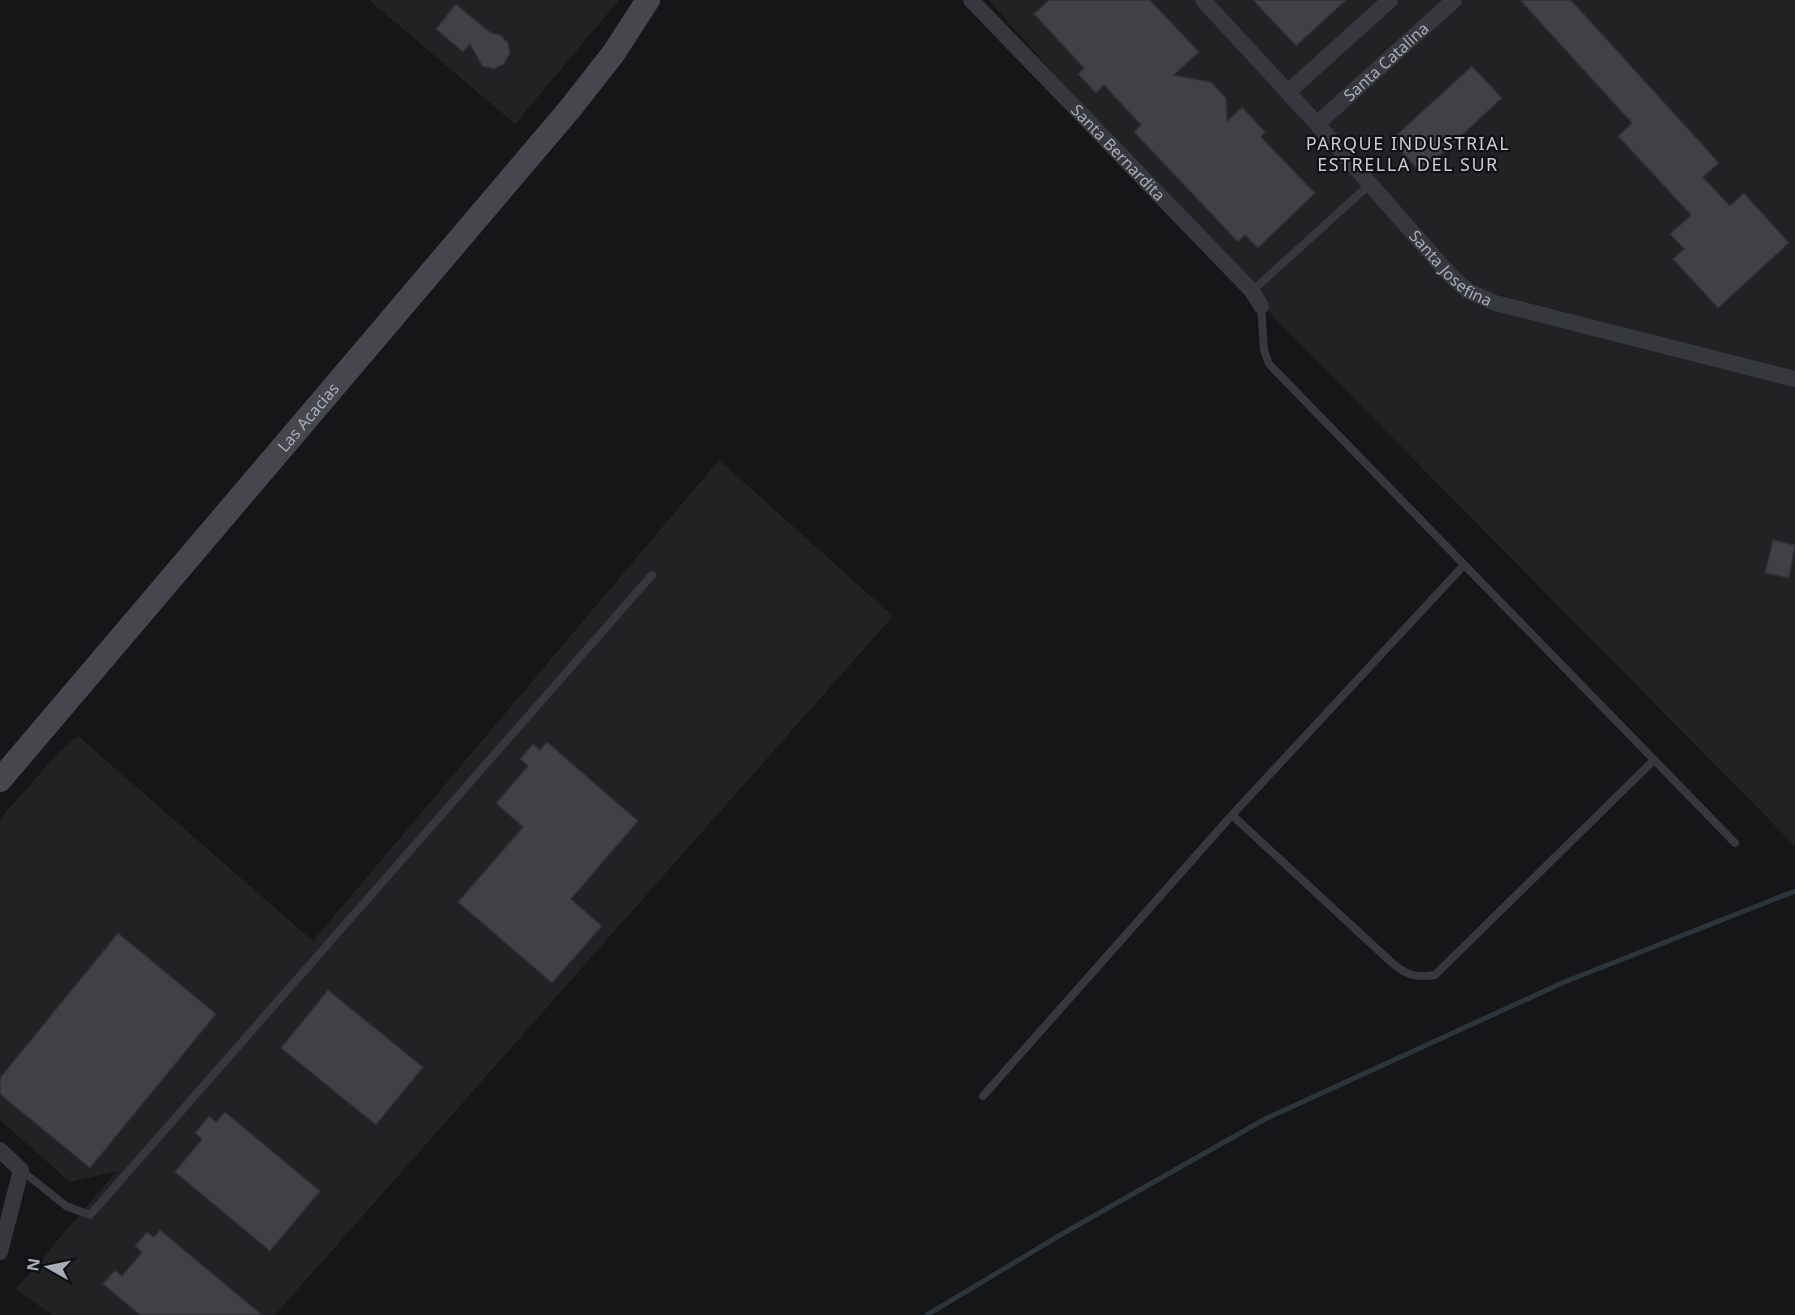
<svg xmlns="http://www.w3.org/2000/svg" width="1795" height="1315" font-family="'Noto Sans',sans-serif">
<style>
.built{fill:#222225}
.lines{fill:none;stroke-linecap:round;stroke-linejoin:round}
.stream{stroke:#2c353c;stroke-width:5}
.building{fill:#404145;stroke:#303034;stroke-width:1.5}
.service{stroke:#37383d;stroke-width:8}
.minor{stroke:#37383d;stroke-width:16}
.secondary{stroke:#45474d;stroke-width:24}
.labels{text-anchor:middle;stroke-width:4.5;stroke-linejoin:round;paint-order:stroke}
.street-label{font-size:16px;fill:#a8adb8;stroke:#111113}
.neighbourhood-label{font-size:18px;letter-spacing:1.5px;fill:#c9ccd4;stroke:#111113}
</style>
<rect width="100%" height="100%" fill="#161618"/>
<path class="built" d="M369,0h250l-104,124z
M989,0h806v846l-571,-579z
M719,460l174,156 -618,699h-223l-36,-26 101,-118 -47,11 -70,-62v-301l58,-66 20,-17 235,205z"/>
<g class="lines">
<path class="stream" d="M927,1315l135,-81 203,-115 297,-136 233,-92"/>
</g>
<path class="building" d="M1049,0h101l49,52 -25,23 37,7 15,16 1,23 15,-14 23,25 -4,5 54,56 -57,55 -13,-13 -7,7 -104,-110 7,-7 -37,-40 -8,8 -18,-19 6,-6 -50,-54z
M1253,0h93l-50,46z
M1520,0h51l148,163 -16,14 27,29 14,-13 45,50 -71,65 -45,-49 11,-10 -14,-15 21,-19 -73,-79 14,-13z
M456,4l35,29 9,2 8,8 2,10 -6,11 -10,5 -12,-3 -12,-22 -7,8 -27,-23z
M1472,66l30,32 -81,75 -30,-33z
M1773,540l22,5 -6,33 -24,-5z
M547,742l91,79 -67,78 31,27 -50,57 -94,-81 65,-75 -27,-24 32,-37 -8,-7 13,-15 7,6z
M118,933l98,81 -126,154 -90,-74v-16z
M328,990l95,77 -47,58 -95,-77z
M225,1112l95,79 -50,60 -95,-79 27,-33 -7,-6 14,-17 7,6z
M160,1230l102,85h-122l-37,-31 12,-14 7,6 20,-24 -7,-6 12,-14 7,5z"/>
<g class="lines">
<path class="service" d="M1252,291l117,-106
M1261,306l3,44 5,14 466,479
M1232,815l159,147c15,13 24,16 44,13l219,-215
M983,1096l249,-281 232,-250
M21,1170l45,36 24,9 562,-640"/>
<g class="minor">
<path id="s1" d="M971,0l281,291 9,15"/>
<path id="s2" d="M1203,0l114,124 134,152 17,15 27,12 300,76"/>
<path d="M1288,92l102,-92"/>
<path id="s3" d="M1317,124l137,-124"/>
<path d="M0,1150l21,20 -21,82"/>
</g>
<path class="secondary" id="s4" d="M0,780l569,-670 44,-56 35,-54"/>
</g>
<g class="labels">
<g class="street-label">
<text dy="6" stroke="none"><textPath href="#s3" startOffset="93">Santa Catalina</textPath></text>
<text dy="6" stroke="none"><textPath href="#s1" startOffset="212">Santa Bernardita</textPath></text>
<text dy="6" stroke="none"><textPath href="#s2" startOffset="366">Santa Josefina</textPath></text>
<text dy="6" stroke="none"><textPath href="#s4" startOffset="476">Las Acacias</textPath></text>
</g>
<g class="neighbourhood-label">
<text x="1408" y="150">PARQUE INDUSTRIAL<tspan x="1408" dy="21">ESTRELLA DEL SUR</tspan></text>
</g>
</g>
<g transform="translate(48 1267) rotate(279)" stroke="#111113" stroke-width="4.5" paint-order="stroke">
<path d="M0-4.5L10 22L0 15L-10 22Z" fill="#a8adb8"/>
<text y="-9" font-size="16" font-weight="bold" text-anchor="middle" fill="#a8adb8">N</text>
</g>
</svg>
